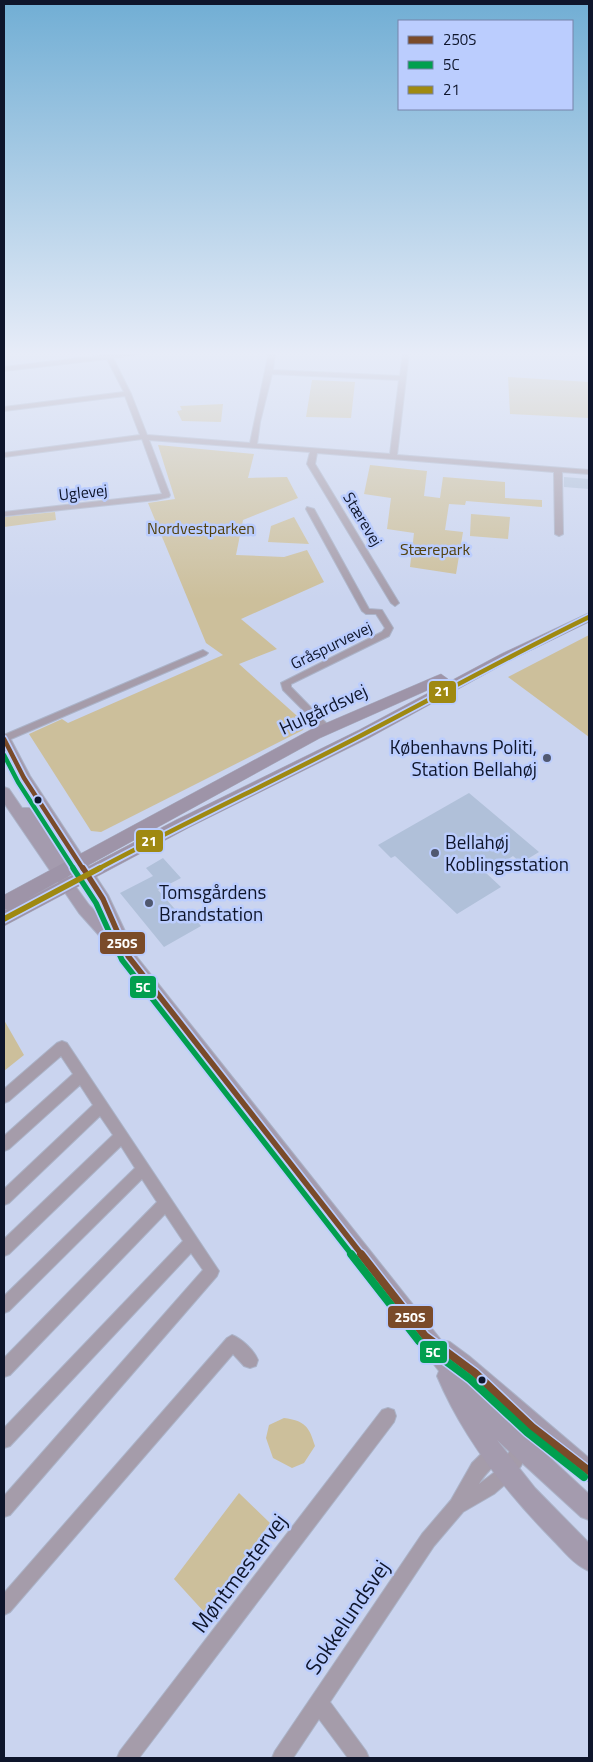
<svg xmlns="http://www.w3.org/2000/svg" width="593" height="1762" font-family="'Titillium Web',sans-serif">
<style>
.green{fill:#ccbf9b}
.building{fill:#b0c0d9}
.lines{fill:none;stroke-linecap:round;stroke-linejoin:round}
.street-casing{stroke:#abb3c8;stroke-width:2}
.secondary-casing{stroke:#abb3c8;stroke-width:2}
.primary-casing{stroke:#abb3c8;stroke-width:1}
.street{fill:#a59caa;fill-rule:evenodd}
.secondary{fill:#a49bae;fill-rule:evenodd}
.primary{fill:#9e94a8;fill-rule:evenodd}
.bus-1-far2-casing{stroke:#bbcdfe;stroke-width:8}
.bus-1-far1-casing{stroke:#bbcdfe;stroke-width:9}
.bus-1-casing{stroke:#bbcdfe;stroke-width:11}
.bus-2-far2-casing{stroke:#bbcdfe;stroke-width:8}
.bus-2-far1-casing{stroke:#bbcdfe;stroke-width:9}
.bus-2-casing{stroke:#bbcdfe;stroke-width:11}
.bus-3-far1-casing{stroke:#bbcdfe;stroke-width:8}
.bus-3-casing{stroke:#bbcdfe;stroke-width:9}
.bus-1-far2{stroke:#7a4b2a;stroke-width:4.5}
.bus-1-far1{stroke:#7a4b2a;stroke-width:5.5}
.bus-1{stroke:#7a4b2a;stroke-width:8}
.bus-2-far2{stroke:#019f4f;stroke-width:4.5}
.bus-2-far1{stroke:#019f4f;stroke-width:5.5}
.bus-2{stroke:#019f4f;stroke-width:8}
.bus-3-far1{stroke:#9f8911;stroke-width:4.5}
.bus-3{stroke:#9f8911;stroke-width:5.5}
.poi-dot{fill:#505870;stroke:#bbcdfe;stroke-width:2}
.bus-dot{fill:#0e152b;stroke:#bbcdfe;stroke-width:2}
.labels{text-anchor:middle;stroke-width:5;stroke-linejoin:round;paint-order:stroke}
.far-street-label{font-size:16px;fill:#0e152b;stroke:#bbcdfe}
.far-park-label{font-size:16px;fill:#52410d;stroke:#bbcdfe}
.street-label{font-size:19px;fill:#0e152b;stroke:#bbcdfe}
.poi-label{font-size:19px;fill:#0e152b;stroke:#bbcdfe;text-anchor:start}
.near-street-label{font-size:22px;fill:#0e152b;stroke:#bbcdfe}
.line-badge{stroke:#bbcdfe;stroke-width:2}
.badge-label{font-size:14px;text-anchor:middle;font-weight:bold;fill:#fff}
</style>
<rect width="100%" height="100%" fill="#cad4ef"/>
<path class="green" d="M508,377l81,5v36l-79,-4z
M312,380l43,2 -4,36 -45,-1z
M223,404l-2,18 -39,-1 -5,-10 5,-1 -2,-4z
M158,445l96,9 -6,24 39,-1 11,21 -55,22 -7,35 48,2 23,-7 17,32 -83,37 36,30 -38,15 66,59 -2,7 -202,102 -10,-1 -62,-97 33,-15 6,4 155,-68 -17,-12 -58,-140 27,-4z
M370,465l57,6 -3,25 16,2 3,-21 62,5v16l37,2v7l-76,-6 -1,4 -16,-1 -4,26 18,2 -7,42 -46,-7 4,-34 -27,-4 4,-31 -27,-4z
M55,512l1,8 -52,7v-10z
M471,514l39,3 -2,22 -38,-3z
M294,517l15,27 -41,-2 3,-16z
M589,635v102l-81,-60z
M4,1020l20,35 -20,16z
M284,1418c21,3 25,8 31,28l-11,17 -12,5 -19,-10 -7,-20 3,-13z
M239,1493l31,30 -65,90 -31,-34z"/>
<path class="building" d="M564,477l25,2v10l-25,-2z
M469,793l70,59 -18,11 -8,-7 -27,17 15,14 -44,27 -62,-58 -4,2 -13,-13z
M163,858l18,20 -23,12 24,27 8,-4 11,13 -37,21 -44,-54 33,-17 -7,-8z"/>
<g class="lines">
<g class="street-casing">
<path id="street" d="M104,352h6l1,2 41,-2 -39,6 18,36 16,41 103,8 19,-91h6l-2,18 127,6 3,-24h6l-12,103 192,15v4l-27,-2 1,62 -4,2 -4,-2 -1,-62 -237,-19 -2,11 84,139 -4,3 -4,-3 -84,-139 3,-12 -161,-12 21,55 -1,2 -13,3 -152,16v-4l158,-18 -20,-55 -138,18v-4l136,-18 -15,-39 -121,15v-4l120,-15 -17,-33 -103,12v-4l101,-12zM272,374l127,6 -9,74 -133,-10 3,-22z
M307,507l7,2 55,100 13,1 11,18 -4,8 -98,48v3l39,40 2,2 -5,3 -3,-1 -41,-41 -2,-7 101,-51 3,-4 -9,-14h-10l-4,-3 -56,-102z
M203,650l5,3 -2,2 -202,87v-7z
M62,1041l5,2 152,228 -2,5 -207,239 -6,2v-21l199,-226 -12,-17 -181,193 -6,2v-20l179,-187 -18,-27 -155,161 -6,2v-19l153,-156 -15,-23 -133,132 -5,2v-17l131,-128 -14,-22 -112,108 -5,2v-17l109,-104 -13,-19 -91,87 -5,2v-16l89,-84 -13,-20 -71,64 -5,2v-15l69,-62 -12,-18 -52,45 -5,2v-14l53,-46z
M232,1335c10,4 22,15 26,25l-2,6 -6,2 -6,-2 -11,-12 -223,258 -6,3v-22l223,-255z
M388,1408l6,2 2,6 -2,6 -255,336h-22l3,-7 262,-341z
M522,1440l6,2 2,6 -9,18 -13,16 -14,12 -31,18 -29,34 -104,156 36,49 3,7h-21l-29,-39 -26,39h-21l3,-7 147,-217 29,-34 21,-37 15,-15 6,-2 6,2 2,6c-5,12 -16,19 -22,30l17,-13 20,-29z"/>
</g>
<g class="secondary-casing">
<path id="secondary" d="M4,735l5,1 21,40 78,119 23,49 -2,3 312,393 9,2 19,14 120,102v24l-27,-18 -71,-61 98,91v26l-8,-3 -84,-77 38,48 54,55v28c-15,-6 -26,-21 -37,-32 -47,-48 -89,-101 -115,-163l2,-5 -317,-410 -43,-48 -75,-110v-16l5,2 13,19h8l38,49 -51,-79 -13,-26zM65,872l17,6 14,23 9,20 -16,-16z"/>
</g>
<g class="primary-casing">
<path id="primary" d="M589,613v9l-78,38 -142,78 -181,90 -184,98v-15l3,-2 -3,1v-15l306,-165 126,-54 5,-2 7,5 -2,3 -126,56 -293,161 149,-79 183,-90 142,-76z"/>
</g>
<use href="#street" class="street"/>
<use href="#secondary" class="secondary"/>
<use href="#primary" class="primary"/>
<g class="bus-1-far2-casing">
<path id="bus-1-far2" d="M4,739l20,39 59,91"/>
</g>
<g class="bus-1-far1-casing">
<path id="bus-1-far1" d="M83,868l20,31 25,57 234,299"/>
</g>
<g class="bus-1-casing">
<path id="bus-1" d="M361,1254l64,82 50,37 57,54 57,44"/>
</g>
<g class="bus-2-far2-casing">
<path id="bus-2-far2" d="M4,755l14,27 56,87"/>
</g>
<g class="bus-2-far1-casing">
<path id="bus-2-far1" d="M73,868l23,35 26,57 230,295"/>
</g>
<g class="bus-2-casing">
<path id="bus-2" d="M351,1254l68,87 51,38 57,53 57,45"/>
</g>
<g class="bus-3-far1-casing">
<path id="bus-3-far1" d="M98,869c88,-47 178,-89 266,-135 75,-39 149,-80 225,-117"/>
</g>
<g class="bus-3-casing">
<path id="bus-3" d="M4,919l96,-51"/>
</g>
<use href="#bus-1-far2" class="bus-1-far2"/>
<use href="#bus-1-far1" class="bus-1-far1"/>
<use href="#bus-1" class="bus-1"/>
<use href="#bus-2-far2" class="bus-2-far2"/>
<use href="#bus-2-far1" class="bus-2-far1"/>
<use href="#bus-2" class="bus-2"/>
<use href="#bus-3-far1" class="bus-3-far1"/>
<use href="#bus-3" class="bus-3"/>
</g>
<linearGradient id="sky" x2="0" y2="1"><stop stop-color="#71aed4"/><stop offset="0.59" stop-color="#e7ecf8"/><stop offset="1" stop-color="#e7ecf8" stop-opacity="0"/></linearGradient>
<rect width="593" height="599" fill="url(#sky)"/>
<g class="poi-dot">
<circle cx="547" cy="758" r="5"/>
<circle cx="435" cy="853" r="5"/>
<circle cx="149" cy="903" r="5"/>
</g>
<g class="bus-dot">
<circle cx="38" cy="800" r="4.5"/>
<circle cx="482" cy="1380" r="4.5"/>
</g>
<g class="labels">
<g class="far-street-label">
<text transform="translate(83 492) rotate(-6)" y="6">Uglevej</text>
<text transform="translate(363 519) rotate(59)" y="6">Stærevej</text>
<text transform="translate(331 645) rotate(-26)" y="6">Gråspurvevej</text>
</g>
<g class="far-park-label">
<text x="201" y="534">Nordvestparken</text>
<text x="435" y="555">Stærepark</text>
</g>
<g class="street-label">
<text transform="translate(323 709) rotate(-25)" y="7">Hulgårdsvej</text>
</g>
<g class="poi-label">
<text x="537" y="754" text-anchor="end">Københavns Politi,<tspan x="537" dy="22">Station Bellahøj</tspan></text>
<text x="445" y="849">Bellahøj<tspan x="445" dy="22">Koblingsstation</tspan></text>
<text x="159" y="899">Tomsgårdens<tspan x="159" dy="22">Brandstation</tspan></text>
</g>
<g class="near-street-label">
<text transform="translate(239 1573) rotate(-53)" y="8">Møntmestervej</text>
<text transform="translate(347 1617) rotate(-56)" y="8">Sokkelundsvej</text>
</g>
</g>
<g class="line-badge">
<rect x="428" y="680" width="29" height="24" rx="5" fill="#9f8911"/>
<rect x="135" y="829" width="29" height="24" rx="5" fill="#9f8911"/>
<rect x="99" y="931" width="47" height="24" rx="5" fill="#7a4b2a"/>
<rect x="129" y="975" width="28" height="24" rx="5" fill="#019f4f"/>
<rect x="387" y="1305" width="47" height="24" rx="5" fill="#7a4b2a"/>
<rect x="419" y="1340" width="29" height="24" rx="5" fill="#019f4f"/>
</g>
<g class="badge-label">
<text x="442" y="696">21</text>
<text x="149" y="846">21</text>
<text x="122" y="948">250S</text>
<text x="143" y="992">5C</text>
<text x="410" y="1322">250S</text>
<text x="433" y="1357">5C</text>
</g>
<rect width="593" height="1762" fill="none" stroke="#0e152b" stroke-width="10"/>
<rect x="398" y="20" width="175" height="90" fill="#bbcdfe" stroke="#7683aa"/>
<rect x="408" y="36" width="25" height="8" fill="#7a4b2a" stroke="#7683aa"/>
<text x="443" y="45" font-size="15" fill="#0e152b">250S</text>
<rect x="408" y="61" width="25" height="8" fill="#019f4f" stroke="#7683aa"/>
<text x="443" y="70" font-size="15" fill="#0e152b">5C</text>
<rect x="408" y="86" width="25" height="8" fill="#9f8911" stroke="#7683aa"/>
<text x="443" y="95" font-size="15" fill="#0e152b">21</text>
</svg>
